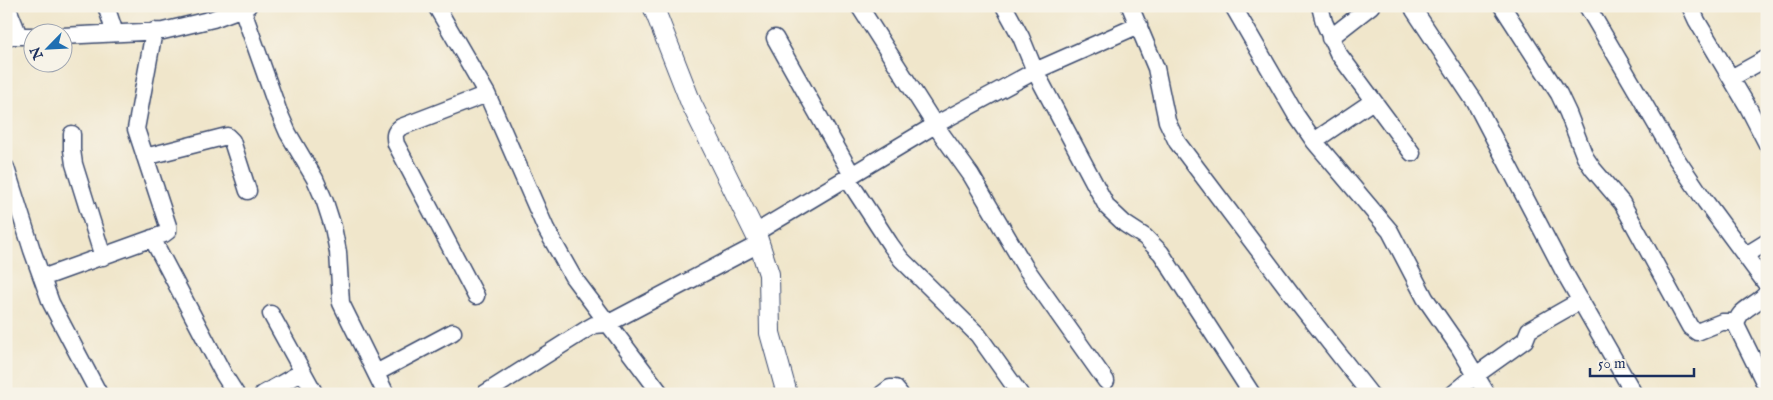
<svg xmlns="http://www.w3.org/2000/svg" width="1773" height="400" font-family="'IM FELL English',serif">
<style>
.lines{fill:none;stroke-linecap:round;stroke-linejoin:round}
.minor-casing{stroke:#3b4a6e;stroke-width:19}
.tertiary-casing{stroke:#3b4a6e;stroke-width:22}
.minor{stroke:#fff;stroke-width:16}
.tertiary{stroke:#fff;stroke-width:20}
</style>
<rect width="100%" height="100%" fill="#f7f3e8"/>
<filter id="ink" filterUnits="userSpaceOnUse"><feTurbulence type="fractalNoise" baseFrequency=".02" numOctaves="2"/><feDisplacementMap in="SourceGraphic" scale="10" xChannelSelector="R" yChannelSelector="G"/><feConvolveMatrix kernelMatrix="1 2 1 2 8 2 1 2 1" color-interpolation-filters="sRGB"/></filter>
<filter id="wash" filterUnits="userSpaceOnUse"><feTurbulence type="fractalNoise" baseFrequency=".0096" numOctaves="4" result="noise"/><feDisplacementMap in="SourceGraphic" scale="20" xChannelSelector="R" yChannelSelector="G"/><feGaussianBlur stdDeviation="1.12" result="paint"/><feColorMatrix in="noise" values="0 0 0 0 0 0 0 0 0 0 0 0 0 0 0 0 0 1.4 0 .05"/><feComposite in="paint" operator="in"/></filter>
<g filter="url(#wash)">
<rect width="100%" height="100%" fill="#f0e6cb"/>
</g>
<g filter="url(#ink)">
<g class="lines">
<g class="minor-casing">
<path id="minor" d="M7,6l12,30
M106,6l9,27
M436,6l51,88 59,135 27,48 88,117
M859,6l76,119 36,50 54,92 81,114
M1004,6l17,31 14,34 72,136 18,17 20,13 16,16 91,141
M1130,6l26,62 11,53 10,21 123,163 70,89
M1233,6l63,109 18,26 76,90 35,67 34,49 28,47
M1320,6l4,16 14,31 74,100
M1415,6l-1,4 61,92 88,168 71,124
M1502,6l57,88 9,19 17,44 8,12 29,34 68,124 7,5 25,-10h14
M1587,6l87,149 31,46 62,84
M1690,6l7,15 51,86 19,37
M242,8l36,102 10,23 27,46 10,23 8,25 5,25 3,51 45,91
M6,36h26
M62,36l101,-5 50,-12 35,-13
M775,38l77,137
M1330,38l41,-32
M1731,78l36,-20
M72,134v16l2,14 29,93
M1314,141l59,-40
M145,157l82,-21 5,5 16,50
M6,168l26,82 19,53 48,91
M847,178l43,66 11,15 77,76 42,59
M755,233l180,-108 100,-54 104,-46
M152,238l72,137 12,19
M1746,255l21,-13
M42,278l122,-44 4,-3v-5l-32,-97 18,-98
M1767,292c-7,13 -33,17 -30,35l30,61
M476,296l-80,-152c-2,-8 -2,-12 5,-17l86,-33
M271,314l44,80
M376,373l77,-41
M263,394l39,-22
M484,394l103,-65 7,-4 13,-1 152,-80
M882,394l8,-6h5l5,6
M1453,394l23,-19 49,-35 4,-10 51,-29"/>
</g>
<g class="tertiary-casing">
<path id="tertiary" d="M653,6l38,97 66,134 12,37 1,59 17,61"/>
</g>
<use href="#minor" class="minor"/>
<use href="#tertiary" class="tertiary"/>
</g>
</g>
<rect width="1773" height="400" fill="none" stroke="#f7f3e8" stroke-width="25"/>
<g transform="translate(48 48) rotate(246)"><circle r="24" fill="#f7f3e8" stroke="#9fa5b1"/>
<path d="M0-4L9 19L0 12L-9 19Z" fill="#1f6fb2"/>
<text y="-8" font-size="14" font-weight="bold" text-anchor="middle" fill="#1b2f5e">N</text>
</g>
<path d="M1590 368v8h104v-8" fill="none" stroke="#1b2f5e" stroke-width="2.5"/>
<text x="1598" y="368" font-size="15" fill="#1b2f5e" stroke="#f7f3e8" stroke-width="4" paint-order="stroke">50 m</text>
</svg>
